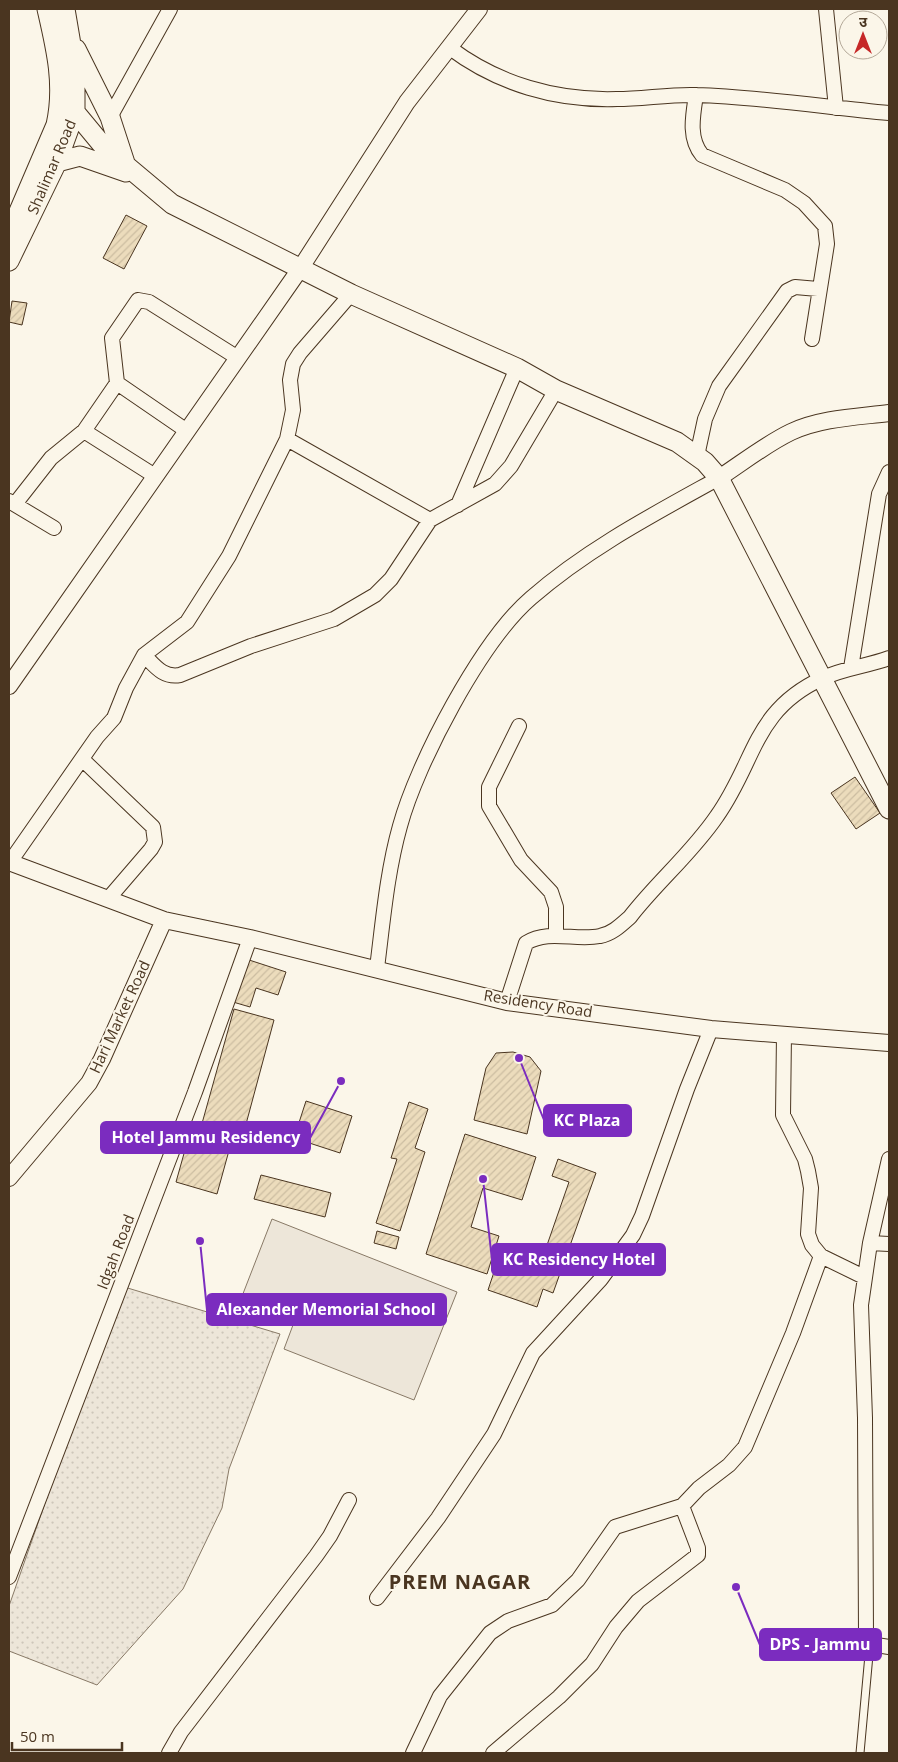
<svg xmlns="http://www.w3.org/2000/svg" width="898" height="1762" font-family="'Open Sans','Noto Sans Devanagari',sans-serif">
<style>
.green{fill:#ede6d9;stroke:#887966}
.park{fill:url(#park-dots);stroke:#887966}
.building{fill:url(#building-hatch);stroke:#4a3520}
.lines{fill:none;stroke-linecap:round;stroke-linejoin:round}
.service-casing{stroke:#4a3520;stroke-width:9}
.minor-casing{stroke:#4a3520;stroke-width:16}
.tertiary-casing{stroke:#4a3520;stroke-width:18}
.secondary-casing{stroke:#4a3520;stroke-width:21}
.service{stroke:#fbf6e9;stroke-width:7}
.minor{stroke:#fbf6e9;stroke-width:14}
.tertiary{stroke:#fbf6e9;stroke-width:16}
.secondary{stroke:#fbf6e9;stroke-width:19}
.labels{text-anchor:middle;stroke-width:4;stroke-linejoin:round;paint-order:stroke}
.street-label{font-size:15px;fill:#4a3520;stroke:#fbf6e9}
.district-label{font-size:20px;font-weight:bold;letter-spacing:1px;fill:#4a3520;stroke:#fbf6e9}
.leader{fill:none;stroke:#7b2cbf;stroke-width:2}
.callout-dot{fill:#7b2cbf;stroke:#fbf6e9;stroke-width:2}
.callout{fill:#7b2cbf;stroke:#7b2cbf;stroke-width:2}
.callout-label{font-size:16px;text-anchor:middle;font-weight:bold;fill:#fff}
</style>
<defs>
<pattern id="park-dots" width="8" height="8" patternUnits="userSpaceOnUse" patternTransform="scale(1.25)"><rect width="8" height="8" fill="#ede6d9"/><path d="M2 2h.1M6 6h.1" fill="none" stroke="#cdc6ba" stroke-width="1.8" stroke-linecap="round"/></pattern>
<pattern id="building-hatch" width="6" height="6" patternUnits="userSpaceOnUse" patternTransform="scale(1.25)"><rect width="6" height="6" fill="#ecdcbc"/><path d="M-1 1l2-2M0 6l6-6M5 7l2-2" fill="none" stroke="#ccbda1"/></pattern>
</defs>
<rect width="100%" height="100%" fill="#fbf6e9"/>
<path class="green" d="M272,1219l185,73 -43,108 -130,-51 9,-24 -54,-21z"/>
<path class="park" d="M121,1286l159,48 -51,135 -7,39 -39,81 -86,96 -88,-34v-45z"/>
<path class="building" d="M126,215l21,11 -23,43 -21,-11z
M12,301l15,2 -5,22 -13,-3z
M855,777l25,36 -24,16 -25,-36z
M246,959l40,13 -8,23 -22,-7 -6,19 -17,-5z
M234,1009l40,11 -32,119 -9,-3 -16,58 -41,-12 16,-57 9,2z
M513,1052l17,5 11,14 -14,63 -53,-14 12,-52 10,-15z
M306,1101l46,15 -12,37 -46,-15z
M409,1102l19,7 -13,39 10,4 -25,79 -24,-8 21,-64 -6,-1z
M465,1134l71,23 -14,43 -39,-12 -12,39 28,9 -12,38 -61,-20z
M558,1159l38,14 -43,120 -10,-4 -6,18 -49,-17 11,-33 39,14 31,-89 -17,-6z
M261,1175l70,18 -6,24 -71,-18z
M377,1231l22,6 -3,12 -22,-6z"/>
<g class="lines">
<g class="service-casing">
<path id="service" d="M860,1753l10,-109"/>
</g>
<g class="minor-casing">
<path id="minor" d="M826,9l10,99
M450,48c48,36 106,53 167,51 26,0 53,-5 79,-4 65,2 129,12 193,18
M696,95c-3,20 -8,43 6,60l83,35 19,13 21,23 2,18 -15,95
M110,117l60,-108
M117,383l70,48
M84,431l71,45
M287,439l143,81
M697,456l8,-37 14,-33 68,-95 8,-4 23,2
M9,501l45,27
M15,504l36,-46 33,-27 33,-48 -5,-45 26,-38 11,2 89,56
M458,505l59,-137
M144,655c11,11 19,23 36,20l71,-29 83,-27 41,-24 16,-16 39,-59 65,-36 16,-18 45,-76
M851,668l28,-174 10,-22
M519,726l-30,61v19l32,54 30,32 5,15v28
M83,760l70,67 2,15 -4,7 -43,50
M10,862l87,-125 17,-19 12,-30 18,-33 43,-33 42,-66 58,-117 6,-29 -3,-30 3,-16 7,-11 51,-59
M377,968c6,-47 10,-96 23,-142 17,-63 81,-185 131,-228 56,-49 123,-84 188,-120
M507,1002l19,-59c23,-14 49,-2 74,-7 12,-2 21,-11 30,-19 27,-35 62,-64 87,-101 39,-55 36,-106 106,-138 21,-10 45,-12 66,-20
M784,1034l-1,81 22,44 3,12 3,17 -3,46 4,11 9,11 43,21
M889,1159l-19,84 -9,62 4,113 1,217 4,9 19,3
M870,1243l19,1
M9,1577l186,-485 55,-154
M377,1598l61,-80 56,-84 39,-81 68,-74 32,-44 9,-19 45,-127 24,-60
M169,1753l12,-21 135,-176 14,-20 19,-36
M413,1753l27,-57 50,-63 18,-12 44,-16 26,-25 37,-53 67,-21 17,-18 30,-23 16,-18 48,-114 28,-77
M493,1753l66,-56 33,-33 24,-37 22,-26 60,-46v-7l-16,-42"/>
</g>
<g class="tertiary-casing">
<path id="tertiary" d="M719,478c23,-15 47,-34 72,-46 30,-14 66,-15 98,-19
M9,686l291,-417 107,-167 72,-93
M9,862l155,58 86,18 257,64 204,27 178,14
M9,1178l80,-95 13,-24 62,-139"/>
</g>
<g class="secondary-casing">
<path id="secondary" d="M76,49l34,68 15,46
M75,112l29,35 68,57 179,90 166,74 39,22 121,52 28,20 14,16 170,331
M57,162l23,-6 46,16
M9,231l8,-15 39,-91c9,-40 0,-77 -9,-116
M9,261l48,-99 18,-50v-44l-10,-59"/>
</g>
<use href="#service" class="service"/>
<use href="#minor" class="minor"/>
<use href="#tertiary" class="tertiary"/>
<use href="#secondary" class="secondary"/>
</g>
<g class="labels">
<g class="street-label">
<text transform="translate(52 167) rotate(-67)" y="5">Shalimar Road</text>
<text transform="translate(538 1004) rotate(9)" y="5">Residency Road</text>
<text transform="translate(120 1017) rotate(-65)" y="5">Hari Market Road</text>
<text transform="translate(116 1252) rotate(-69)" y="5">Idgah Road</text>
</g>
<g class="district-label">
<text x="460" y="1589">PREM NAGAR</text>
</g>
</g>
<path class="leader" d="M519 1058L544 1120M341 1081L310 1138M483 1179L492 1260M200 1241L207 1310M736 1587L760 1645"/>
<g class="callout-dot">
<circle cx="519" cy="1058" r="5"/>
<circle cx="341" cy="1081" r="5"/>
<circle cx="483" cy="1179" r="5"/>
<circle cx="200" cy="1241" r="5"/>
<circle cx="736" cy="1587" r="5"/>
</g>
<g class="callout">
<rect x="544" y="1105" width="87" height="31" rx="5"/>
<rect x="101" y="1122" width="209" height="31" rx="5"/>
<rect x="492" y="1244" width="173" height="31" rx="5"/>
<rect x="207" y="1294" width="239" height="31" rx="5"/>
<rect x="760" y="1629" width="121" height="31" rx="5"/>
</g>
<g class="callout-label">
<text x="587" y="1126">KC Plaza</text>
<text x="206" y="1143">Hotel Jammu Residency</text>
<text x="579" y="1265">KC Residency Hotel</text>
<text x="326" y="1315">Alexander Memorial School</text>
<text x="820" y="1650">DPS - Jammu</text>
</g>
<rect width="898" height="1762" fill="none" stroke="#4a3520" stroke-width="20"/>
<g transform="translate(863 35)"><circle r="24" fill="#fbf6e9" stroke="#b4a999"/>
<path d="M0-4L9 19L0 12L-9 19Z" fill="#c62828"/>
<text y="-8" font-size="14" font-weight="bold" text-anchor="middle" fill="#4a3520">उ</text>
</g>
<path d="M12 1742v8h110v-8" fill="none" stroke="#4a3520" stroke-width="2.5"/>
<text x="20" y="1742" font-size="15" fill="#4a3520" stroke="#fbf6e9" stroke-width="4" paint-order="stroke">50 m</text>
</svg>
